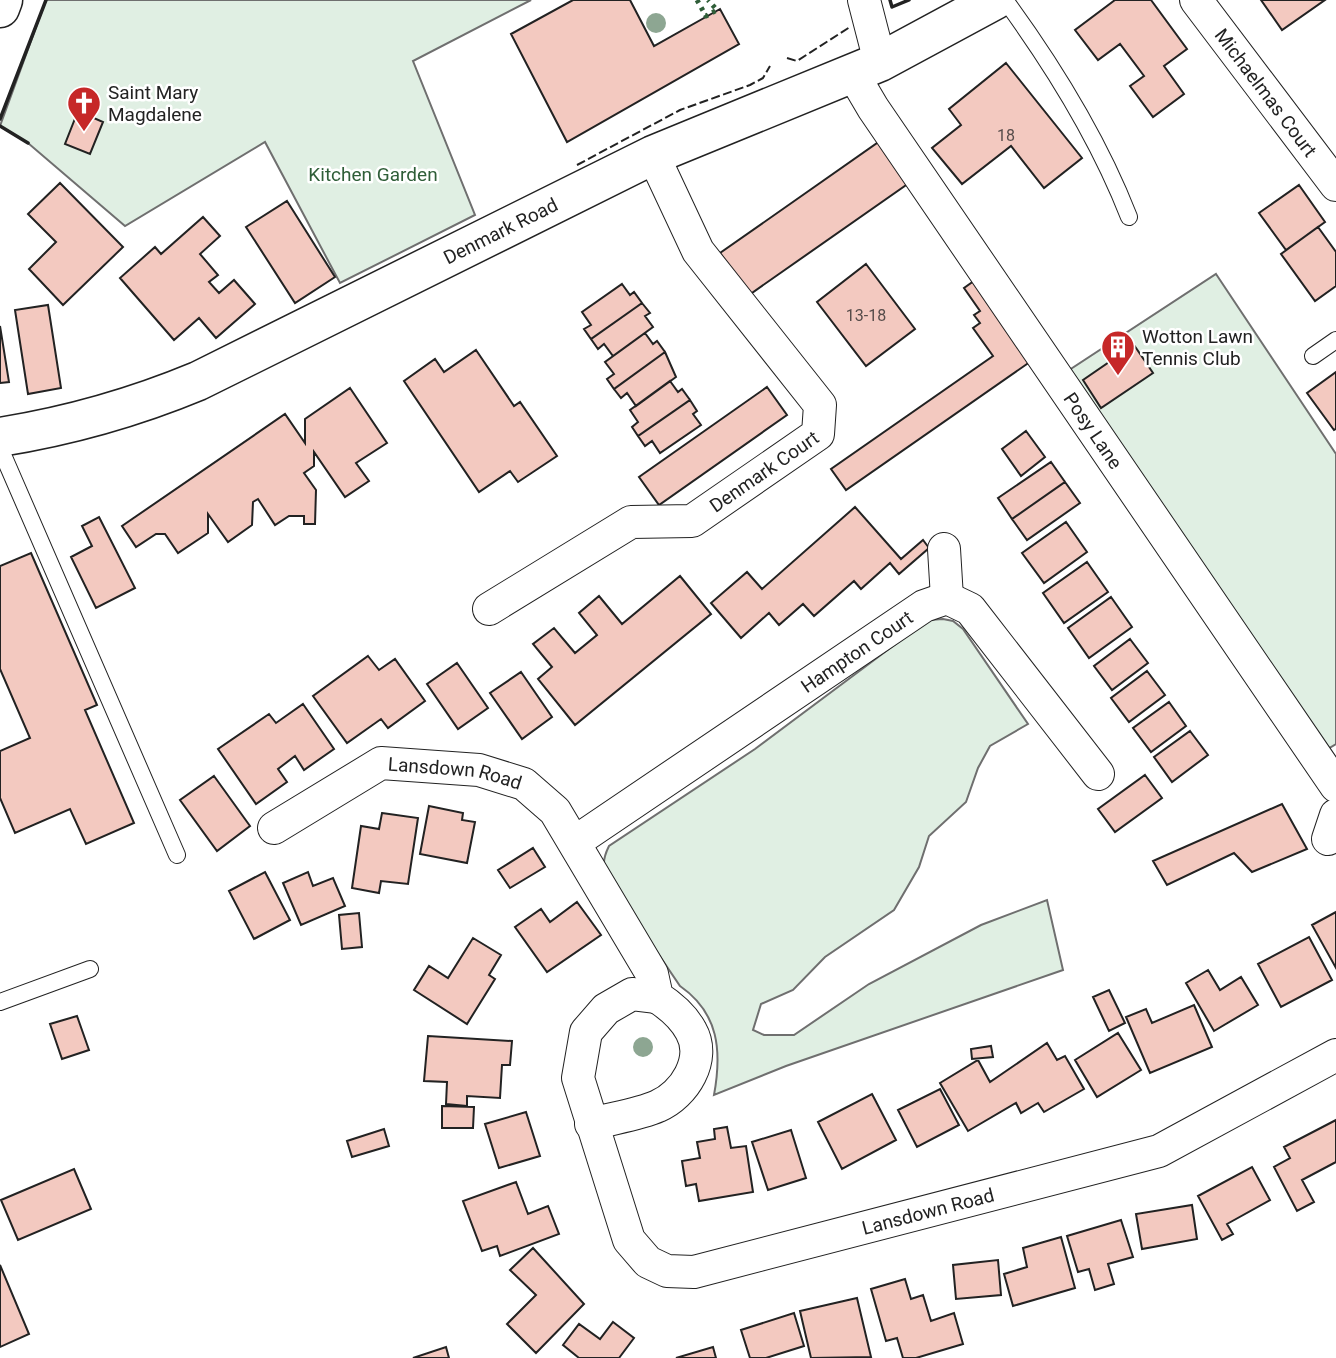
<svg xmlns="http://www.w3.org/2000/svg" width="1336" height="1358" font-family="Roboto,sans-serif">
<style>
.green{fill:#e0efe3;stroke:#6f6f6f;stroke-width:2}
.building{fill:#f3c9c0;stroke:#222;stroke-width:2}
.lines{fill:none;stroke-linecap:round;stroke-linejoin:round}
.service-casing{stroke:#222;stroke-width:18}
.minor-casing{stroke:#222;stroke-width:34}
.tertiary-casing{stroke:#222;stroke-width:41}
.secondary-casing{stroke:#222;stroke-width:41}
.service{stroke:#fff;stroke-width:16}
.minor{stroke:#fff;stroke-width:32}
.tertiary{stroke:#fff;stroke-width:38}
.secondary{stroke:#fff;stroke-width:38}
.hedge{stroke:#2f5e38;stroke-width:5;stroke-dasharray:3.5 5;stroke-linecap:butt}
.fence{stroke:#222;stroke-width:2;stroke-dasharray:9 3.5;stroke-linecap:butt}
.wall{stroke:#222;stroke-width:3.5}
.tree{fill:#8da692}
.labels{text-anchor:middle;stroke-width:5;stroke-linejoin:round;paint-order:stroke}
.number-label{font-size:16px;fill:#564c4a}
.poi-label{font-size:19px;fill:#222;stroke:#fff;text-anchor:start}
.street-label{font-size:19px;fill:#222;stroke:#fff}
.park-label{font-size:19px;fill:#2f5e38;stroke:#fff}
</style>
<rect width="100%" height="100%" fill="#fff"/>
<path class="green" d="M46,0h485l-118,61 62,154 -135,68 -75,-141 -140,84 -97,-83 -28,-17z
M1216,274l120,180v290l-20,12 -259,-378z
M943,619l10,2 10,8 65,95 -38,22 -12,22 -12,34 -37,34 -10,31 -25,43 -69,47 -32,33 -32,14 -8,26 11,5h30l75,-51 112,-59 66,-25 16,70 -277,96 -72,29c8,-44 5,-82 -34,-109l-69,-102c-8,-15 -10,-22 -2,-38l146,-97 162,-121 12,-8z"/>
<path class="building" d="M573,0h57l24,46 66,-37 19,35 -172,98 -56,-108z
M1115,0h36l36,49 -23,17 20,28 -31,23 -23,-31 14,-10 -24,-32 -22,16 -23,-30z
M1261,0h64l-43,30z
M1006,63l76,95 -38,30 -33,-42 -49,38 -30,-36 29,-23 -12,-16z
M78,111l25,11 -13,32 -25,-10z
M880,141l29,42 -160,112 -29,-42z
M60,183l63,64 -60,58 -34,-36 27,-27 -28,-28z
M1299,185l26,37 -39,28 -27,-37z
M287,201l48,76 -40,26 -49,-76z
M203,217l17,19 -20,18 18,21 -9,7 10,11 15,-13 21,24 -39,34 -17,-20 -25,22 -54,-62 35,-31 6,7z
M1318,227l18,25v34l-21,15 -34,-47z
M866,264l49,65 -49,37 -49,-64z
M981,276l56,81 -191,133 -15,-21 162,-113 -20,-28 7,-5 -6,-8 6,-4 -16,-23z
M622,284l8,11 4,-3 8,11 -51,36 -7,-10 7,-4 -9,-13z
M642,303l8,10 -5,3 8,11 -40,29 -9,-12 -6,5 -7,-10z
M48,305l13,83 -33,6 -13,-84z
M0,326l9,56 -9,1z
M645,333l8,11 4,-3 8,11 -51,37 -7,-10 7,-5 -9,-12z
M1134,345l19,28 -52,35 -18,-28z
M476,350l38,56 6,-4 37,54 -39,26 -8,-11 -31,21 -75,-111 31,-22 9,13z
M665,352l11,25 -40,29 -9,-13 -6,5 -7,-9z
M1336,372v57l-2,1 -27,-37z
M670,381l8,11 4,-3 8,11 -52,36 -6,-9 6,-5 -8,-12z
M767,387l20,28 -128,90 -20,-28z
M350,388l37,55 -31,20 13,18 -24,16 -31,-45v14l-10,7 12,17 -1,34h-11v-8h-15l-14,9 -17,-26 -5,3 -1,23 -24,17 -20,-28v19l-30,20 -13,-19h-9l-20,13 -14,-21 163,-112 20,29v-24z
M690,400l7,11 -4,3 8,11 -41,28 -8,-12 -7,5 -7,-10z
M1026,431l19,26 -24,19 -19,-27z
M1051,462l14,20 -53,37 -14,-21z
M1065,482l15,21 -53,37 -15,-21z
M855,507l46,52 22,-19 6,8 -30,26 -9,-11 -29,26 -7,-8 -40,35 -11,-12 -24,21 -10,-12 -28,25 -30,-35 36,-31 15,17z
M99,517l36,71 -39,20 -25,-51 21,-11 -10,-20z
M1066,522l21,30 -43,31 -22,-30z
M31,553l66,152 -12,5 49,113 -48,21 -16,-35 -55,24 -15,-35v-47l30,-13 -30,-69v-103z
M1087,562l21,30 -44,31 -21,-30z
M680,576l31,38 -136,111 -37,-46 14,-12 -19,-23 21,-16 21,25 22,-18 -18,-22 20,-17 23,28z
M1111,597l21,30 -43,31 -21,-30z
M1130,639l18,24 -36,27 -18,-24z
M368,656l11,14 16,-11 30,42 -37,27 -7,-9 -34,24 -34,-47z
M457,663l31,45 -30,21 -31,-45z
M1147,671l18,24 -36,27 -18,-24z
M521,672l31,45 -30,22 -32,-46z
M1169,702l17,24 -35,26 -18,-24z
M303,704l31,45 -30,21 -9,-14 -17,13 9,13 -31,22 -38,-55 51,-35 7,9z
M1190,731l18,24 -36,27 -18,-25z
M1145,775l17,23 -47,34 -17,-23z
M214,776l36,50 -33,25 -37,-51z
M1282,804l25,45 -55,23 -18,-19 -67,32 -14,-24z
M429,806l34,7 -1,7 13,2 -8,41 -47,-9z
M382,813l36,5 -10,66 -27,-3 -2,12 -27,-5 9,-62 18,3z
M533,848l12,19 -35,21 -12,-18z
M265,872l25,48 -36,19 -25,-48z
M308,872l5,14 20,-8 12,28 -44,19 -18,-42z
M577,902l24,33 -54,37 -32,-45 26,-18 9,13z
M1336,912v56l-24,-43z
M359,913l3,34 -20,2 -3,-34z
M1309,937l23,43 -51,27 -23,-43z
M473,938l28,17 -12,20 6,4 -28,45 -53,-34 15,-24 19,12z
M1208,970l12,20 21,-13 17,28 -44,26 -28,-48z
M1109,990l16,33 -16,8 -16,-34z
M1194,1005l18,42 -62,26 -24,-56 20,-8 6,14z
M77,1016l12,34 -27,9 -12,-35z
M1118,1033l23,37 -44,27 -22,-37z
M428,1036l84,5 -2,24h-8l-2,33 -33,-2v10l-21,-2 1,-22 -23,-1z
M1047,1043l10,17 8,-4 19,33 -40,23 -6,-9 -17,10 -5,-10 -48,28 -28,-48 38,-23 12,22z
M991,1046l2,11 -21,2 -1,-10z
M940,1089l19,36 -42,22 -19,-37z
M872,1094l24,46 -54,29 -24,-47z
M442,1106l32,1 -1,21h-31z
M526,1112l14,44 -41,12 -14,-44z
M1336,1120v42l-34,18 12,22 -17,9 -23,-44 16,-9 -6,-11z
M727,1127l4,21 15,-2 7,46 -54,9 -3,-17 -10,2 -4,-25 18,-3 -3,-16 18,-3 -1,-10z
M384,1129l5,17 -37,11 -5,-16z
M791,1130l15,48 -38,12 -16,-48z
M1252,1167l18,33 -43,24 6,10 -11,6 -24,-44z
M74,1169l17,40 -73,31 -17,-40z
M516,1182l12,32 20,-8 11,28 -59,22 -3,-10 -15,5 -19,-50z
M1192,1205l5,34 -55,10 -6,-35z
M1121,1220l12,37 -25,7 6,20 -19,6 -6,-21 -11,3 -11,-36z
M1061,1237l14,51 -62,18 -9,-32 23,-7 -4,-19z
M533,1248l51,56 -48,49 -29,-29 29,-29 -26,-25z
M998,1260l3,35 -45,4 -3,-34z
M0,1265l29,69 -29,13z
M905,1279l6,20 12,-4 8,26 23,-8 9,31 -47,14h-13l-6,-20 -11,3 -15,-52z
M857,1298l14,59 -60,1 -11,-47z
M794,1313l10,33 -38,12h-16l-9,-28z
M613,1322l21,16 -15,20h-40l-16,-13 16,-21 21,15z
M446,1347l3,11h-36z
M713,1347l3,11h-40z"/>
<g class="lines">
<g class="service-casing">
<path id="service" d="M1005,0c49,67 94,140 124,217
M1313,356l23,-16
M0,448l177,407
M0,1002l90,-33"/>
</g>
<g class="minor-casing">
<g id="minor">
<path d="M864,0l16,62"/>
<path id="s1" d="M1196,0l140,185"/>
<path id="s2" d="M853,74l20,34 463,678"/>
<path d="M944,549l3,49"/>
<path id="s3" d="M489,609l142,-87 61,-1 126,-87 2,-29 -122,-154 -45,-96"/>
<path id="s4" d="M274,828l107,-65 98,7 45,14 31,27 97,163 5,23c14,9 26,19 34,34 16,28 -7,64 -33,75 -20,9 -46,12 -67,18"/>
<path d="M1328,839l8,-24"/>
<path id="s5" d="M575,842l349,-236 23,-8 23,11 128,165"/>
<path id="s6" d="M657,997l-25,-3 -26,15 -20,23 -8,46 51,162 19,22 19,9 27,1 465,-121 177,-96"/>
</g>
</g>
<g class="tertiary-casing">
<g id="tertiary">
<path id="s7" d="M0,437c69,-11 133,-29 198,-56l455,-226 227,-93 115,-62"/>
</g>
</g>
<g class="secondary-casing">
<path id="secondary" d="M0,8l3,-8"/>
</g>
<use href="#service" class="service"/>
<use href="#minor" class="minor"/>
<use href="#tertiary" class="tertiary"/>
<use href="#secondary" class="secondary"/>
<path class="hedge" d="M697,0l9,16 11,-6 -9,-10"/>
<path class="fence" d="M787,58l10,3 53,-34
M577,165l103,-55 70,-25 13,-7 7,-12"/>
<path class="wall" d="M890,0l2,7 17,-7
M0,119l46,-119
M0,126l28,17"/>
</g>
<g class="tree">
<circle cx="656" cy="23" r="10"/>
<circle cx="643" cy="1047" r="10"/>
</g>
<defs>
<g id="church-pin" transform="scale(1.75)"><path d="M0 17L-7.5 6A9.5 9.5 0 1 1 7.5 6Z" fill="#c62828" stroke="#fff"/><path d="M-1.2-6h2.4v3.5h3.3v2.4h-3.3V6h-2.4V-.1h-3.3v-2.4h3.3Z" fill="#fff"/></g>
<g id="building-pin" transform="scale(1.75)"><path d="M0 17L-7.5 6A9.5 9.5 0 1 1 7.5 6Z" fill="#c62828" stroke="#fff"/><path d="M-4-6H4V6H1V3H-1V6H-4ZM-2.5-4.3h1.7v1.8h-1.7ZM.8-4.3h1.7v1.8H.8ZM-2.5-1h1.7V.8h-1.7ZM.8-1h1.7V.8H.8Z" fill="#fff"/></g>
</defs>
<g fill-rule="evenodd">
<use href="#church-pin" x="84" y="103"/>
<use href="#building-pin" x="1118" y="347"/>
</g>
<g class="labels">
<g class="number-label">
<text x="1006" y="141">18</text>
<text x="866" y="321">13-18</text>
</g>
<g class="poi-label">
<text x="108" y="99">Saint Mary<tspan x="108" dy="22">Magdalene</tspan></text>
<text x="1142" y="343">Wotton Lawn<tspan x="1142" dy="22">Tennis Club</tspan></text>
</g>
<g class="street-label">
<text dy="7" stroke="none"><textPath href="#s1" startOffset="116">Michaelmas Court</textPath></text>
<text dy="7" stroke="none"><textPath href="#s7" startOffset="544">Denmark Road</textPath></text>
<text dy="7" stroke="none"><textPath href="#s2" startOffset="430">Posy Lane</textPath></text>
<text dy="7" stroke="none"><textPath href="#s3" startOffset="315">Denmark Court</textPath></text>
<text dy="7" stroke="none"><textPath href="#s5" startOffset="340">Hampton Court</textPath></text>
<text dy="7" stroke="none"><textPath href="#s4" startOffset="200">Lansdown Road</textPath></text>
<text dy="7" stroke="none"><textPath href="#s6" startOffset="621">Lansdown Road</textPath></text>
</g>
<g class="park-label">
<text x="373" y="181">Kitchen Garden</text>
</g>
</g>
</svg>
